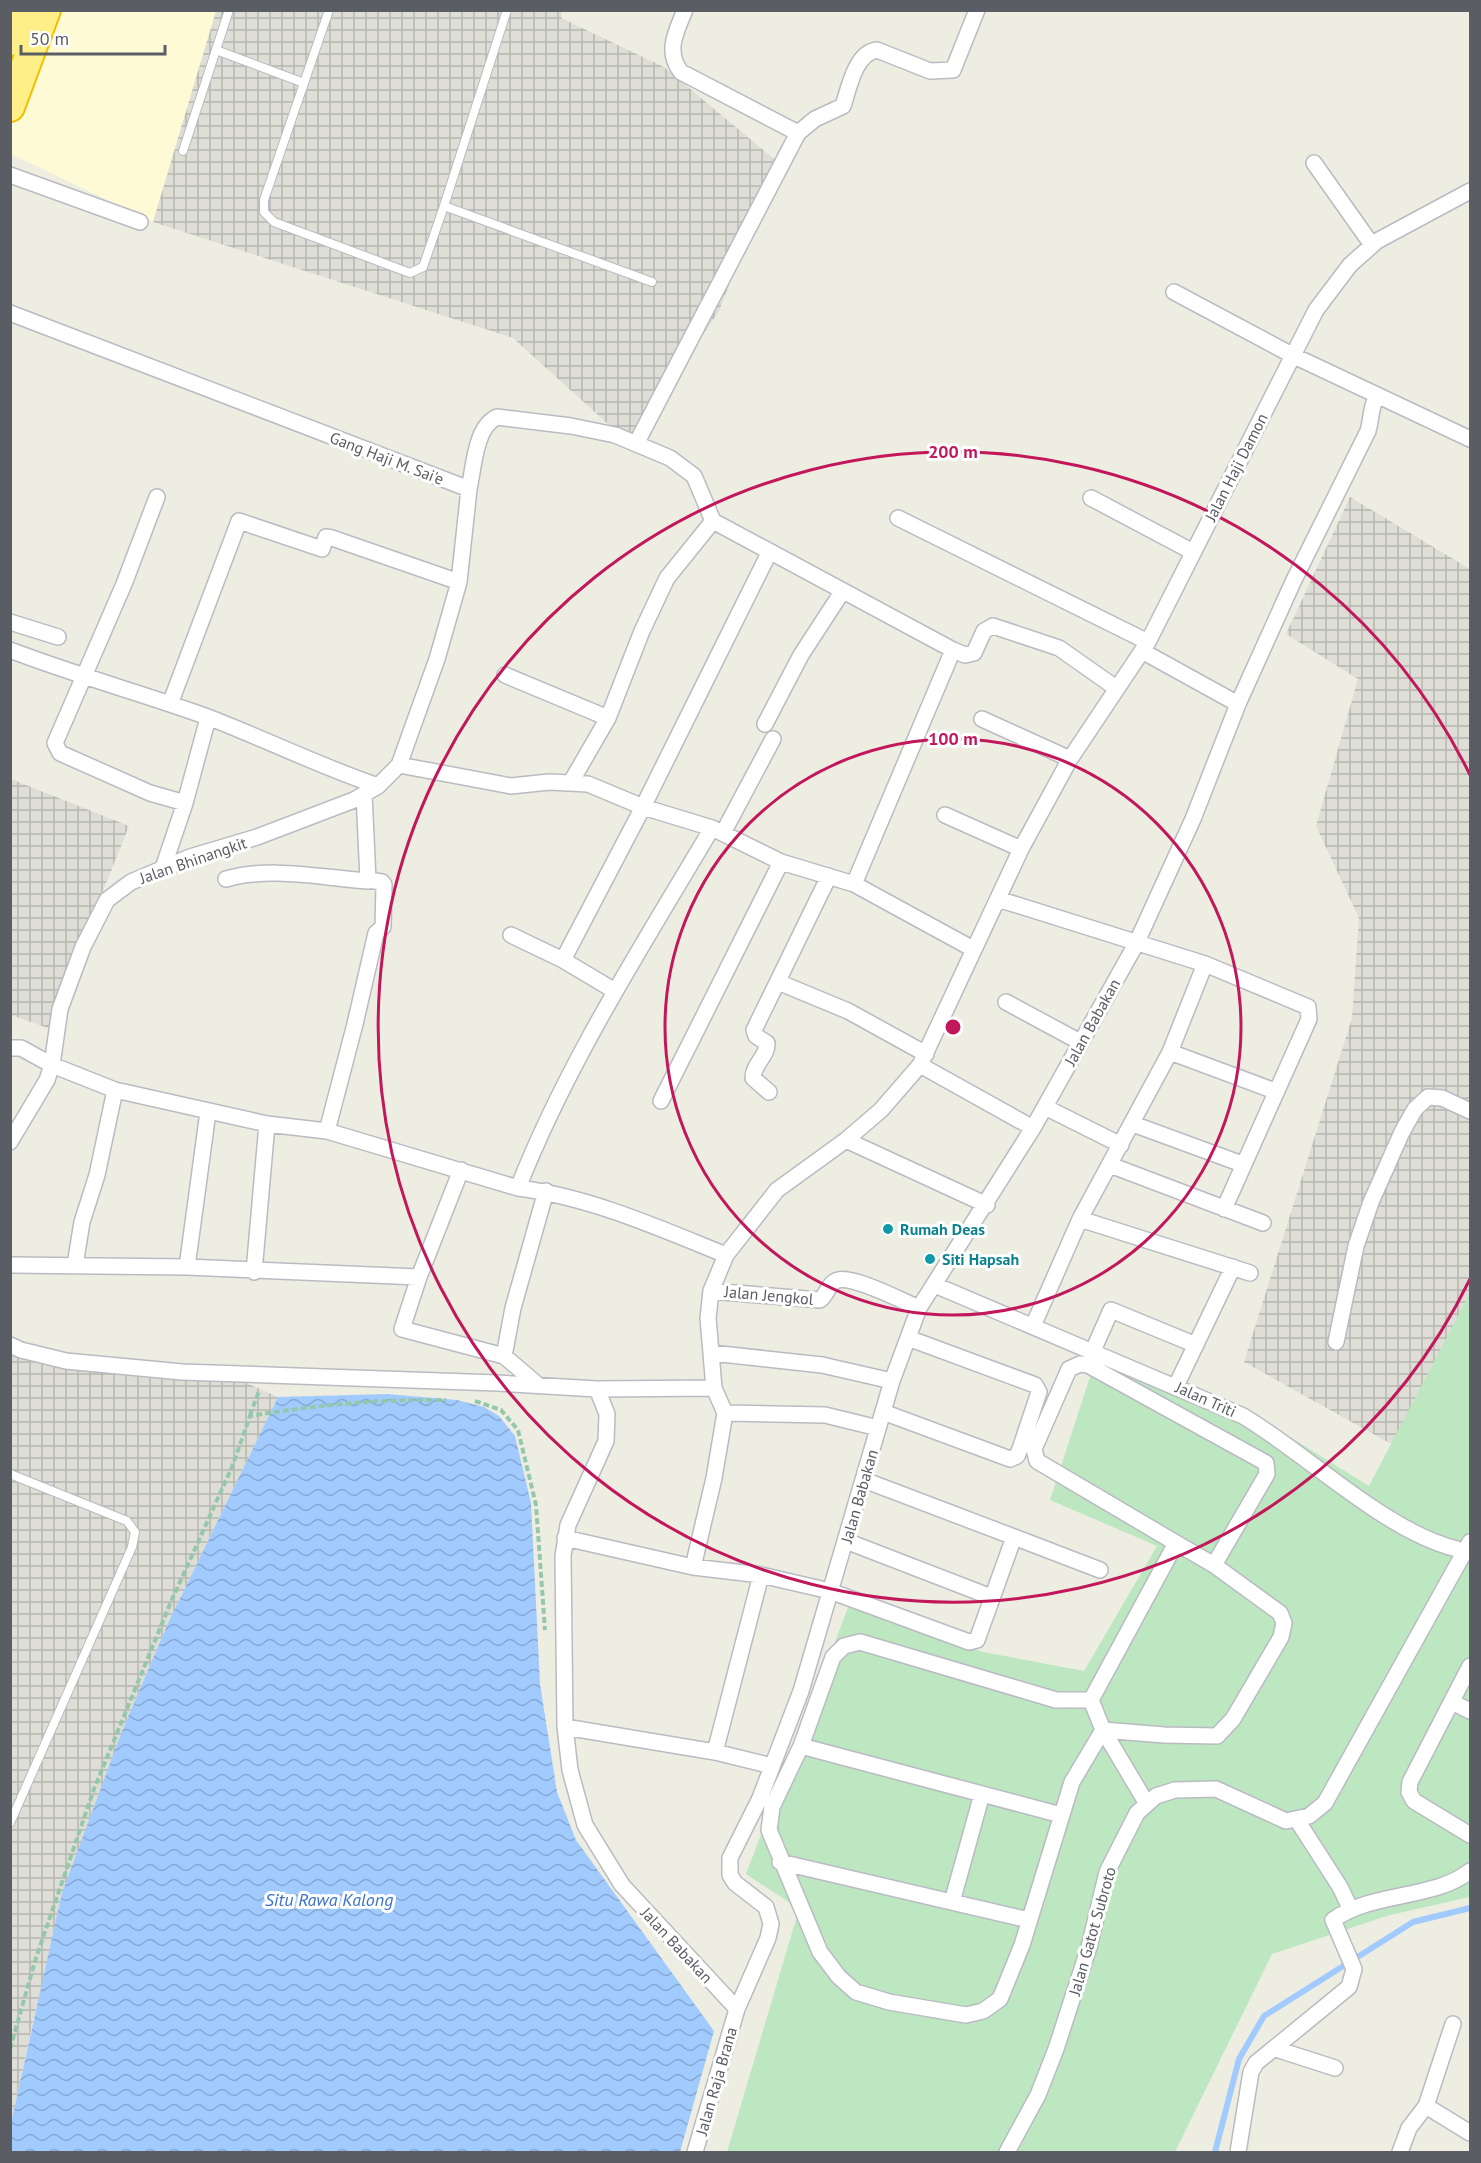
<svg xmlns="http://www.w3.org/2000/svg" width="1481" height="2163" font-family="'PT Sans',sans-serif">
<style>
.commercial{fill:#fffad6}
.industrial{fill:url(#industrial-grid)}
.grass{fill:#bce7c1}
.water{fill:url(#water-waves)}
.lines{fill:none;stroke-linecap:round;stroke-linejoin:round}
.stream{stroke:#a1cbff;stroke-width:6}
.lane-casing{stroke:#babbc2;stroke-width:10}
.street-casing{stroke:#babbc2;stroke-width:18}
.highway-casing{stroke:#f0c100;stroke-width:32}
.path{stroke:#95c8aa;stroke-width:4;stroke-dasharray:6 3;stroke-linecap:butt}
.lane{stroke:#fff;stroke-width:8}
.street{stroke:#fff;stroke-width:15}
.highway{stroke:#ffef88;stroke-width:28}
.ring{fill:none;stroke:#c2185b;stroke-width:3}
.culture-dot{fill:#0f9aa8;stroke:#fff;stroke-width:2}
.labels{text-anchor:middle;stroke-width:6;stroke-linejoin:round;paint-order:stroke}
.street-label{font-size:16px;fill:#5a5d64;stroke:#fff}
.culture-label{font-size:16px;font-weight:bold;fill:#0d838f;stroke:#fff;text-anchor:start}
.water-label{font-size:18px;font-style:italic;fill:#3c71ca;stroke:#fff}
.centre{fill:#c2185b;stroke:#fff;stroke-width:3}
.ring-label{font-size:18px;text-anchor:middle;font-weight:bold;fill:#c2185b;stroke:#fff;stroke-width:6;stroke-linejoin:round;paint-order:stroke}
</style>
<defs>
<pattern id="industrial-grid" width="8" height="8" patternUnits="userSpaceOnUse" patternTransform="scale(1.5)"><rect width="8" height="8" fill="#deded6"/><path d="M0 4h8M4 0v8" fill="none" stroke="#b7b7b1"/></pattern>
<pattern id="water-waves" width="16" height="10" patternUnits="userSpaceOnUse" patternTransform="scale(1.5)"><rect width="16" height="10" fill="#a1cbff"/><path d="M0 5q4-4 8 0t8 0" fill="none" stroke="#86a8d2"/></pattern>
</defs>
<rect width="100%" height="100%" fill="#eeede2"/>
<path class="commercial" d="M10,11h206l-63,211 -142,-68z"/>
<path class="industrial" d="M216,11h346l-1,7 103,49 117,98 -24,47 -38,99 -83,123 -27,-9 -96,-87 -360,-116z
M1350,497l120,72v724l-77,152 -149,-83 108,-344 7,-100 -43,-92 42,-147 -72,-45z
M11,779l118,47 -81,202 -37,-13z
M11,1345l211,27 56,25 -109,224 -47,110 -88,285 -23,107z"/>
<path class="grass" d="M1470,1293v604l-80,18 -118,39 -97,198h-448l72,-243 -53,-35 103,-269 134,47 101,19 73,-125 -107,-46 48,-148 140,53 131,81z"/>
<path class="water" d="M387,1394l70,6 27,7 15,9 16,20 16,67 9,181 17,108 19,48 138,191 -34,121h-669v-29l51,-230 60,-162 47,-110 109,-224z"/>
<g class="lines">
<path class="stream" d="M1215,2152l24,-93 25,-43 149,-94 57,-14"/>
<g class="lane-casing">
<path id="lane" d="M329,10l-65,190v12l10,10 136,51 13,-6 21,-61 208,76
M216,50l88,33
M183,151l46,-141
M444,206l63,-196
M10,1474l117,47 8,11 -3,15 -122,276"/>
</g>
<g class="street-casing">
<path id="street" d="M685,10c-9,22 -20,41 -4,62l117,61
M1314,163l58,82
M10,175l130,47
M1174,292l118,63 178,84
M10,313l459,176 -10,93 -22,77 -38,106 -21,21 -24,14 -97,37 -67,20 -59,25 -24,18 -24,47 -23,62 -8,56 -5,15 -37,62
M637,442l161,-309 17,-14 28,-13c6,-18 12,-53 34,-56l53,21 23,-1 24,-60
M469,489c5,-22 6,-62 28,-72l74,9 44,9 55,23 24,18 19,45 240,129 12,5 9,-2 10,-22 9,-5 66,22 57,40
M157,497l-33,87 -69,159 5,10 90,40 35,10
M1091,498l102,54
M898,518l250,124
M10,622l48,15
M10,650c65,25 131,43 195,66 58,22 114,50 173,70
M1142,651l96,53
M505,675l103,43
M170,704l69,-183 83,28 4,-12 6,1 127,44
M982,719l88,40
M765,724l36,-69 41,-63
M399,765l112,21 38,-4 39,2 55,23 69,21 69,34 73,22 119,65
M571,782l37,-64 34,-87 25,-53 46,-57
M945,815l76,34
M723,833l50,-94
M163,868l22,-65 23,-85
M226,879c44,-13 97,-1 142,2
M854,884l99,-234
M998,899l207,65 103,43 1,12 -85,190
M511,935l52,25
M778,982l70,29 78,43
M615,991l-52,-31 80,-153 126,-254
M1006,1002l74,40
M10,1048h11l31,17 63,25 152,34 60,7 191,57c72,9 141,40 208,67
M1170,1052l105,39
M920,1065l113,63
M769,1092l-16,-14c0,-14 15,-22 14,-35l-11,-7 -2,-6 75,-154
M661,1101l120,-239
M1045,1107l76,38
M1133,1124l109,40
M327,1131l28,-107 21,-91 7,-6 1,-42 -2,-3 -14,-2 -4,-86
M846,1140l141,65
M1110,1165l153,58
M461,1170l-42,107 -17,52 102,27 34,29
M518,1188c50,-127 125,-243 194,-360
M1080,1219l170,54
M10,1265l177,2 232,10
M75,1265l7,-43 15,-47 18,-85
M187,1267l21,-155
M254,1272l13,-148
M935,1285l308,131c64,38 143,116 214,133
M711,1291l109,9c7,-5 9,-18 18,-20 17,-4 64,21 81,28
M1033,1326l47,-107 90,-167 35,-88
M1336,1342l20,-96 15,-44 31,-70 13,-23 13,-12 14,1 28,13
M10,1345l11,5 45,11 116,11 315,11 100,6 117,-1
M712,1353l110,12 70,16
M1092,1353l19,-43 85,35
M504,1356l9,-48 33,-117
M1176,1386l57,-119
M597,1389l10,25 -1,27 -38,84 -5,31 2,171 5,43 15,55 37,60 115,124
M883,1412l127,47 7,-3 3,-7 19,-57 -4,-7 -127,-47
M878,1428l-53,-13 -100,-2 -11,-25 -6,-70 3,-27 15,-36 51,-65 69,-50 35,-30 39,-45 101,-216 49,-90 78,-117 168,-332 34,-45 27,-24 93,-50
M1014,1537l86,33
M565,1538l128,29 68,8 69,16 139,51 8,-2 37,-103 -150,-57
M846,1541l145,56
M1176,1543l38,22 66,48 4,10 -3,14 -48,82 -16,17 -53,-1 -61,-5 -31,52 -50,163 -22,54 -17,12 -17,4 -77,-13 -33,-10 -17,-15 -19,-25 -51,-122 3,-23 29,-61 32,-89 11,-11 16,-4 196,58h35z
M1176,1543l-139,-82 -3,-12 35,-80 11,-5 8,1 178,98 1,11 -53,91
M693,1567l21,-89 11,-65
M1470,1666l-60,116 -1,10 5,9 56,34
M1091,1700l12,30 44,74
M1452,1702l18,9
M565,1727l150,25 57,14
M801,1746l260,69
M715,1752l46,-177
M1297,1820l43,67 10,21
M780,1862l249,58
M952,1902l30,-108
M1276,2049l59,19
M1426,2106l44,27
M695,2152l42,-143 31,-71 3,-14 -5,-17 -31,-24 -5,-8v-17l30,-60 41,-107 91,-310 27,-73 114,-180 103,-184 57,-125 45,-115 55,-122 75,-151c4,-14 2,-22 9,-36
M1007,2152l31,-57 18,-46 33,-102 18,-75 30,-59 19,-17 19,-6 41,-1 70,32 23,-5 16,-13 145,-261
M1238,2152l13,-80 5,-9 93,-76 5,-18 -21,-49c40,-29 100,-20 137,-49
M1400,2152l9,-24 17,-22 27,-82"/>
</g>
<g class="highway-casing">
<path id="highway" d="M10,41l12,-31
M10,107l36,-97"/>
</g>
<path class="path" d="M475,1401l26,9 17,20 18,75 9,125
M250,1415l9,-24
M10,2049l25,-88 59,-172 76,-185 62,-137 18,-51c66,-11 129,-17 196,-16"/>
<use href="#lane" class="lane"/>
<use href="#street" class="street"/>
<use href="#highway" class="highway"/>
</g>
<g class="ring">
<circle cx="953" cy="1027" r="288"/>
<path d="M1470 1279A575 575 0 1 1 1470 775"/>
</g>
<g class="culture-dot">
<circle cx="888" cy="1229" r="6"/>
<circle cx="930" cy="1259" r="6"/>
</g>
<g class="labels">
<g class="street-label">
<text transform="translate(387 458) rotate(21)" y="6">Gang Haji M. Sai'e</text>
<text transform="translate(1236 467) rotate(-63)" y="6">Jalan Haji Damon</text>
<text transform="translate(193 860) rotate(-19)" y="6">Jalan Bhinangkit</text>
<text transform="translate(1092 1022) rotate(-61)" y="6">Jalan Babakan</text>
<text transform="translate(769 1295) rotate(5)" y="6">Jalan Jengkol</text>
<text transform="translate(1206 1399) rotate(24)" y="6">Jalan Triti</text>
<text transform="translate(859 1496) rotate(-74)" y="6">Jalan Babakan</text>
<text transform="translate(1092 1931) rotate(-74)" y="6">Jalan Gatot Subroto</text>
<text transform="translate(677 1945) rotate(47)" y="6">Jalan Babakan</text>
<text transform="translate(716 2081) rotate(-74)" y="6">Jalan Raja Brana</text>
</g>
<g class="culture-label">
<text x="900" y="1235">Rumah Deas</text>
<text x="942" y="1265">Siti Hapsah</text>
</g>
<g class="water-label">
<text x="329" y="1906">Situ Rawa Kalong</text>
</g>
</g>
<circle cx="953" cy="1027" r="9" class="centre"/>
<g class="ring-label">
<text x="953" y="458">200 m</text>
<text x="953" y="745">100 m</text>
</g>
<rect width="1481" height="2163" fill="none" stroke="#5a5d64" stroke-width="24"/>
<path d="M21 45v9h144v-9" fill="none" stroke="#5a5d64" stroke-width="3"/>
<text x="30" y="45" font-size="18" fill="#5a5d64" stroke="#ffffff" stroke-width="4.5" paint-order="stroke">50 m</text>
</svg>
